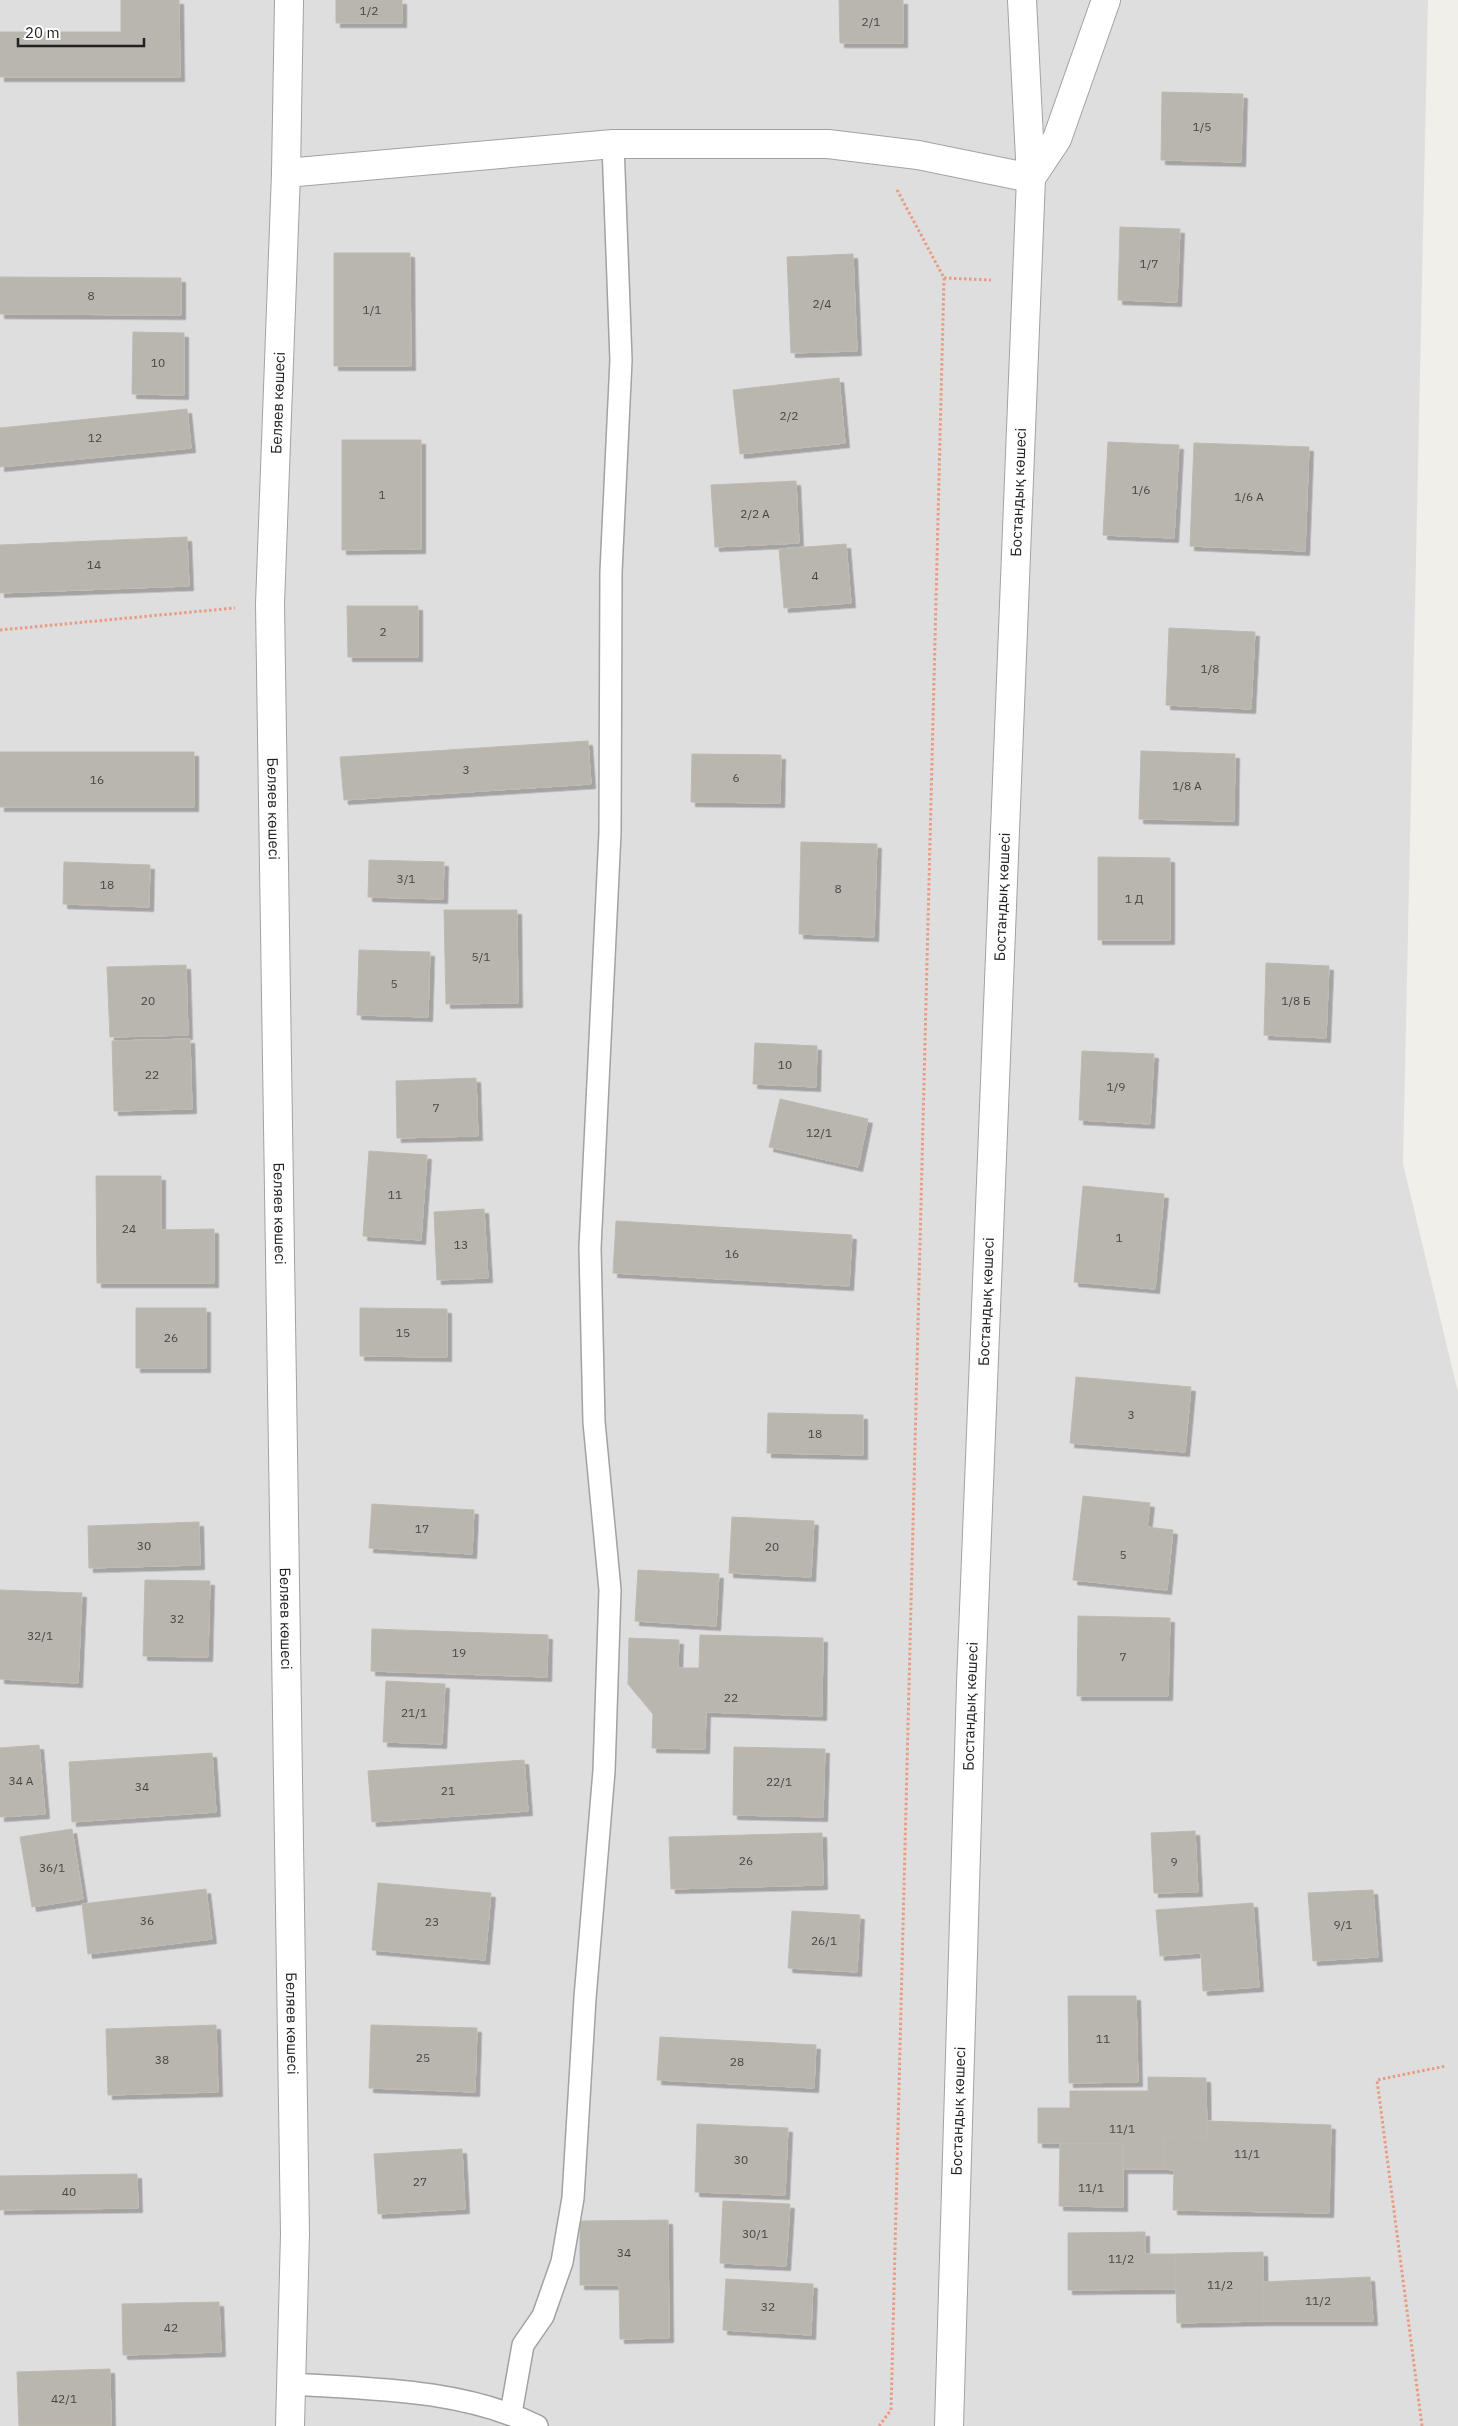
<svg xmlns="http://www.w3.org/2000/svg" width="1458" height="2426" font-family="'IBM Plex Sans',sans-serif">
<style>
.residential{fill:#dfdede}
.building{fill:#b9b5af;stroke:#c0b9ad;filter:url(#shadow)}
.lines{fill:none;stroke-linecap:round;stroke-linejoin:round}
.service-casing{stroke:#a2a2a2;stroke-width:24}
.minor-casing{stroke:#a2a2a2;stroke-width:30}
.path{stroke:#e99c81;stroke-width:3;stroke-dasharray:2.5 2.5;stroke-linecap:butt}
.service{stroke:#fff;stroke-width:21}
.minor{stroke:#fff;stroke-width:28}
.labels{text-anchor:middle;stroke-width:4;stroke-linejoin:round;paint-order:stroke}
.number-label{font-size:12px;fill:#474644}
.street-label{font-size:15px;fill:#212121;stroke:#fff}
</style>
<defs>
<filter id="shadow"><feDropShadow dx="4.5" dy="4.5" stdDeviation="0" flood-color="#0004"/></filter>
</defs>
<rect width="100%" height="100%" fill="#f0efe9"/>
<path class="residential" d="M0,0h1428l-25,1164 55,228v1034h-1458z"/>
<path class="building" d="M121,0h58l1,77h-180v-45h121z
M336,0h66v23h-66z
M839,0h64v43h-63z
M1162,92l81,2 -2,68 -80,-2z
M1120,227l60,2 -3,73 -59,-2z
M334,253h76l1,113h-77z
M853,254l4,97 -66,2 -4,-96z
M0,277l181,1v37l-181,-1z
M133,332l51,1v62l-52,-1z
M839,378l6,65 -105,11 -7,-64z
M187,409l4,39 -191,19v-39z
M342,440h79v109l-79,1z
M1108,442l71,3 -5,93 -71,-3z
M1194,443l115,4 -4,104 -115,-5z
M796,481l3,62 -84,4 -4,-62z
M187,537l2,49 -189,7v-48z
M846,544l5,59 -67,5 -5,-59z
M347,606h71v51h-70z
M1169,628l86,4 -4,77 -85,-4z
M588,741l3,43 -247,16 -4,-43z
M1141,751l94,3 -1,67 -95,-2z
M0,752h194v55h-194z
M692,754l89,1 -1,48 -89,-1z
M801,842l76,2 -3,93 -75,-3z
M1098,857l72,1v82h-72z
M369,860l75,2 -1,37 -75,-2z
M64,862l86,3 -1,42 -86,-3z
M444,910h73l1,93 -72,1z
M359,950l71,2 -2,65 -71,-2z
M1266,963l63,3 -3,72 -62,-3z
M186,965l2,70 -78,2 -3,-70z
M190,1039l2,70 -78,2 -2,-70z
M755,1043l62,3 -1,41 -63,-3z
M1082,1051l72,3 -4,70 -71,-4z
M476,1078l2,58 -81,2 -1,-57z
M780,1099l88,20 -10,48 -89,-20z
M369,1151l58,4 -6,85 -58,-4z
M96,1176h65v54l53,-1v54h-117z
M1083,1186l81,8 -9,95 -81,-7z
M484,1209l4,69 -51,2 -3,-68z
M616,1221l236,14 -3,51 -236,-13z
M136,1308h70v60h-70z
M360,1308l87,1v48l-87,-1z
M1076,1377l115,10 -6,65 -115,-9z
M768,1413l95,2v40l-96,-2z
M1083,1496l67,7 -3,24 26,3 -6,60 -94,-10z
M372,1504l102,6 -2,44 -103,-6z
M732,1517l82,4 -3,56 -82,-4z
M199,1522l1,43 -111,3 -1,-42z
M638,1570l81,4 -3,52 -81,-5z
M145,1580l65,1 -2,76 -65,-1z
M0,1590l82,3 -4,90 -78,-4z
M1078,1616l92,2 -2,78h-91z
M372,1629l176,6 -1,42 -176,-6z
M700,1635l123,3 -1,78 -116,-4 -1,37 -53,-1 1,-34 -25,-30 1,-46 50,2 -1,28h21z
M386,1681l59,3 -3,60 -59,-2z
M39,1745l6,69 -45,3v-69z
M734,1747l91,2 -2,68 -90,-2z
M212,1753l4,59 -144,10 -3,-60z
M524,1760l4,51 -156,11 -4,-51z
M72,1829l11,70 -51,8 -12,-70z
M1195,1831l3,61 -44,1 -3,-60z
M822,1833l1,52 -152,4 -2,-52z
M378,1883l113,10 -6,67 -113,-10z
M206,1889l6,50 -124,15 -6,-50z
M1373,1890l5,67 -65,4 -5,-68z
M1253,1903l6,84 -56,4 -2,-38 -41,3 -4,-46z
M792,1911l68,4 -3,57 -69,-4z
M1068,1996h68l2,86 -69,1z
M216,2025l2,67 -110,3 -2,-66z
M371,2025l106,3 -2,64 -106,-4z
M660,2037l156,8 -2,43 -157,-8z
M1148,2077l58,1 1,60 -43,-1 -1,32h-40v-25l-85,-1v-35h32v-17h78z
M1207,2121l124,4 -2,88 -156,-3 1,-40 -11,-1 1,-32 43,1z
M697,2124l91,4 -3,67 -90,-3z
M1060,2143l63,1v63l-64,-1z
M462,2149l3,60 -87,5 -4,-60z
M137,2174l1,34 -138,2v-34z
M723,2201l67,3 -4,62 -66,-3z
M668,2220l1,118 -49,1 -1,-54h-39v-64z
M1145,2232v22h30l1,35 -108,1v-57z
M1263,2252l1,69 -87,2 -2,-69z
M1370,2277l3,44h-109l-1,-39z
M726,2279l87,5 -2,51 -88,-5z
M219,2302l2,50 -98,3 -1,-51z
M110,2369l1,57h-92l-2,-54z"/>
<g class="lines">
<g class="service-casing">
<path id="service" d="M291,2384c81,5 172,5 246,42
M511,2413l12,-68 20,-29 19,-54 11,-64 12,-200 19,-227 6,-181 -16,-168 -4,-174 20,-415 1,-261 10,-212 -8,-216"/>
</g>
<g class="minor-casing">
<g id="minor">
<path id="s1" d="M289,0l-3,173 -16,431 25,1630 -5,192"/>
<path d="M286,173l327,-29h215l90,11 113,23"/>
<path d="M1031,178l26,-39 49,-139"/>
<path id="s2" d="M949,2426l22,-742 60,-1506 -9,-178"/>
</g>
</g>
<path class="path" d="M944,278l47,2
M0,630l235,-22
M879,2426l12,-16 53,-2132 -48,-90
M1422,2426l-45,-346 69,-14"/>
<use href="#service" class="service"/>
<use href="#minor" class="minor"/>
</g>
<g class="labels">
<g class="number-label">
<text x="369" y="15">1/2</text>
<text x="871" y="26">2/1</text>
<text x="1202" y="131">1/5</text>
<text x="1149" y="268">1/7</text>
<text x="91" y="300">8</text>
<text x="822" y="308">2/4</text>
<text x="372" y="314">1/1</text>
<text x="158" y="367">10</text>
<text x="789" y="420">2/2</text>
<text x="95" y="442">12</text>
<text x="1141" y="494">1/6</text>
<text x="382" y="499">1</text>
<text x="1249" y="501">1/6 А</text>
<text x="755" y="518">2/2 А</text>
<text x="94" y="569">14</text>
<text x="815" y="580">4</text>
<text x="383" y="636">2</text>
<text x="1210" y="673">1/8</text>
<text x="466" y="774">3</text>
<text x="736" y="782">6</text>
<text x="97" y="784">16</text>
<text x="1187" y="790">1/8 А</text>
<text x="406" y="883">3/1</text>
<text x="107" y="889">18</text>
<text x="838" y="893">8</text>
<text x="1134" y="903">1 Д</text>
<text x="481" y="961">5/1</text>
<text x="394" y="988">5</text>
<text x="148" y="1005">20</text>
<text x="1296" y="1005">1/8 Б</text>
<text x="785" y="1069">10</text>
<text x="152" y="1079">22</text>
<text x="1116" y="1091">1/9</text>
<text x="436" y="1112">7</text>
<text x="819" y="1137">12/1</text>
<text x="395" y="1199">11</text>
<text x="129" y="1233">24</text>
<text x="1119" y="1242">1</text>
<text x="461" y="1249">13</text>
<text x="732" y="1258">16</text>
<text x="403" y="1337">15</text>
<text x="171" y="1342">26</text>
<text x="1131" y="1419">3</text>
<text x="815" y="1438">18</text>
<text x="422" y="1533">17</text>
<text x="144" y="1550">30</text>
<text x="772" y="1551">20</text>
<text x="1123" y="1559">5</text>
<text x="177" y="1623">32</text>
<text x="40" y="1640">32/1</text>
<text x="459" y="1657">19</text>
<text x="1123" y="1661">7</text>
<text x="731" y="1702">22</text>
<text x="414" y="1717">21/1</text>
<text x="21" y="1785">34 А</text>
<text x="779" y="1786">22/1</text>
<text x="142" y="1791">34</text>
<text x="448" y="1795">21</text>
<text x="746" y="1865">26</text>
<text x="1174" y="1866">9</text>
<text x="52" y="1872">36/1</text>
<text x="147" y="1925">36</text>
<text x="432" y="1926">23</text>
<text x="1343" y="1929">9/1</text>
<text x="824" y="1945">26/1</text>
<text x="1103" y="2043">11</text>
<text x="423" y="2062">25</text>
<text x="162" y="2064">38</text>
<text x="737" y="2066">28</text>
<text x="1122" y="2133">11/1</text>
<text x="1247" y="2158">11/1</text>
<text x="741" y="2164">30</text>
<text x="420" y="2186">27</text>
<text x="1091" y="2192">11/1</text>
<text x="69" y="2196">40</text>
<text x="755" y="2238">30/1</text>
<text x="624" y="2257">34</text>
<text x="1121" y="2263">11/2</text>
<text x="1220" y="2289">11/2</text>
<text x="1318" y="2305">11/2</text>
<text x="768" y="2311">32</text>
<text x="171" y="2332">42</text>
<text x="64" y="2403">42/1</text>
</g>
<g class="street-label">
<text transform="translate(278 403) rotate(-88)" y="5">Беляев көшесі</text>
<text dy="5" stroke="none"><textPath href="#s2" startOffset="1935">Бостандық көшесі</textPath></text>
<text dy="5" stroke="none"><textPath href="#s1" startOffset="809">Беляев көшесі</textPath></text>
<text dy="5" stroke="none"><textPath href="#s2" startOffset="1530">Бостандық көшесі</textPath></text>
<text dy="5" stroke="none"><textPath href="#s1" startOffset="1214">Беляев көшесі</textPath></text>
<text dy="5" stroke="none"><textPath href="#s2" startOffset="1125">Бостандық көшесі</textPath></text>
<text dy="5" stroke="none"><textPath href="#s1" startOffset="1619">Беляев көшесі</textPath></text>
<text dy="5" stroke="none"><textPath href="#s2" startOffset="720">Бостандық көшесі</textPath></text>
<text dy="5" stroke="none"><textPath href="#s1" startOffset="2024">Беляев көшесі</textPath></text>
<text dy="5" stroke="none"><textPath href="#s2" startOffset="315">Бостандық көшесі</textPath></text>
</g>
</g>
<path d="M18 38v8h126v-8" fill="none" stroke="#212121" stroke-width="2.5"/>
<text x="25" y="38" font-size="15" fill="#212121" stroke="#ffffff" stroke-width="4" paint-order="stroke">20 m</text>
</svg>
